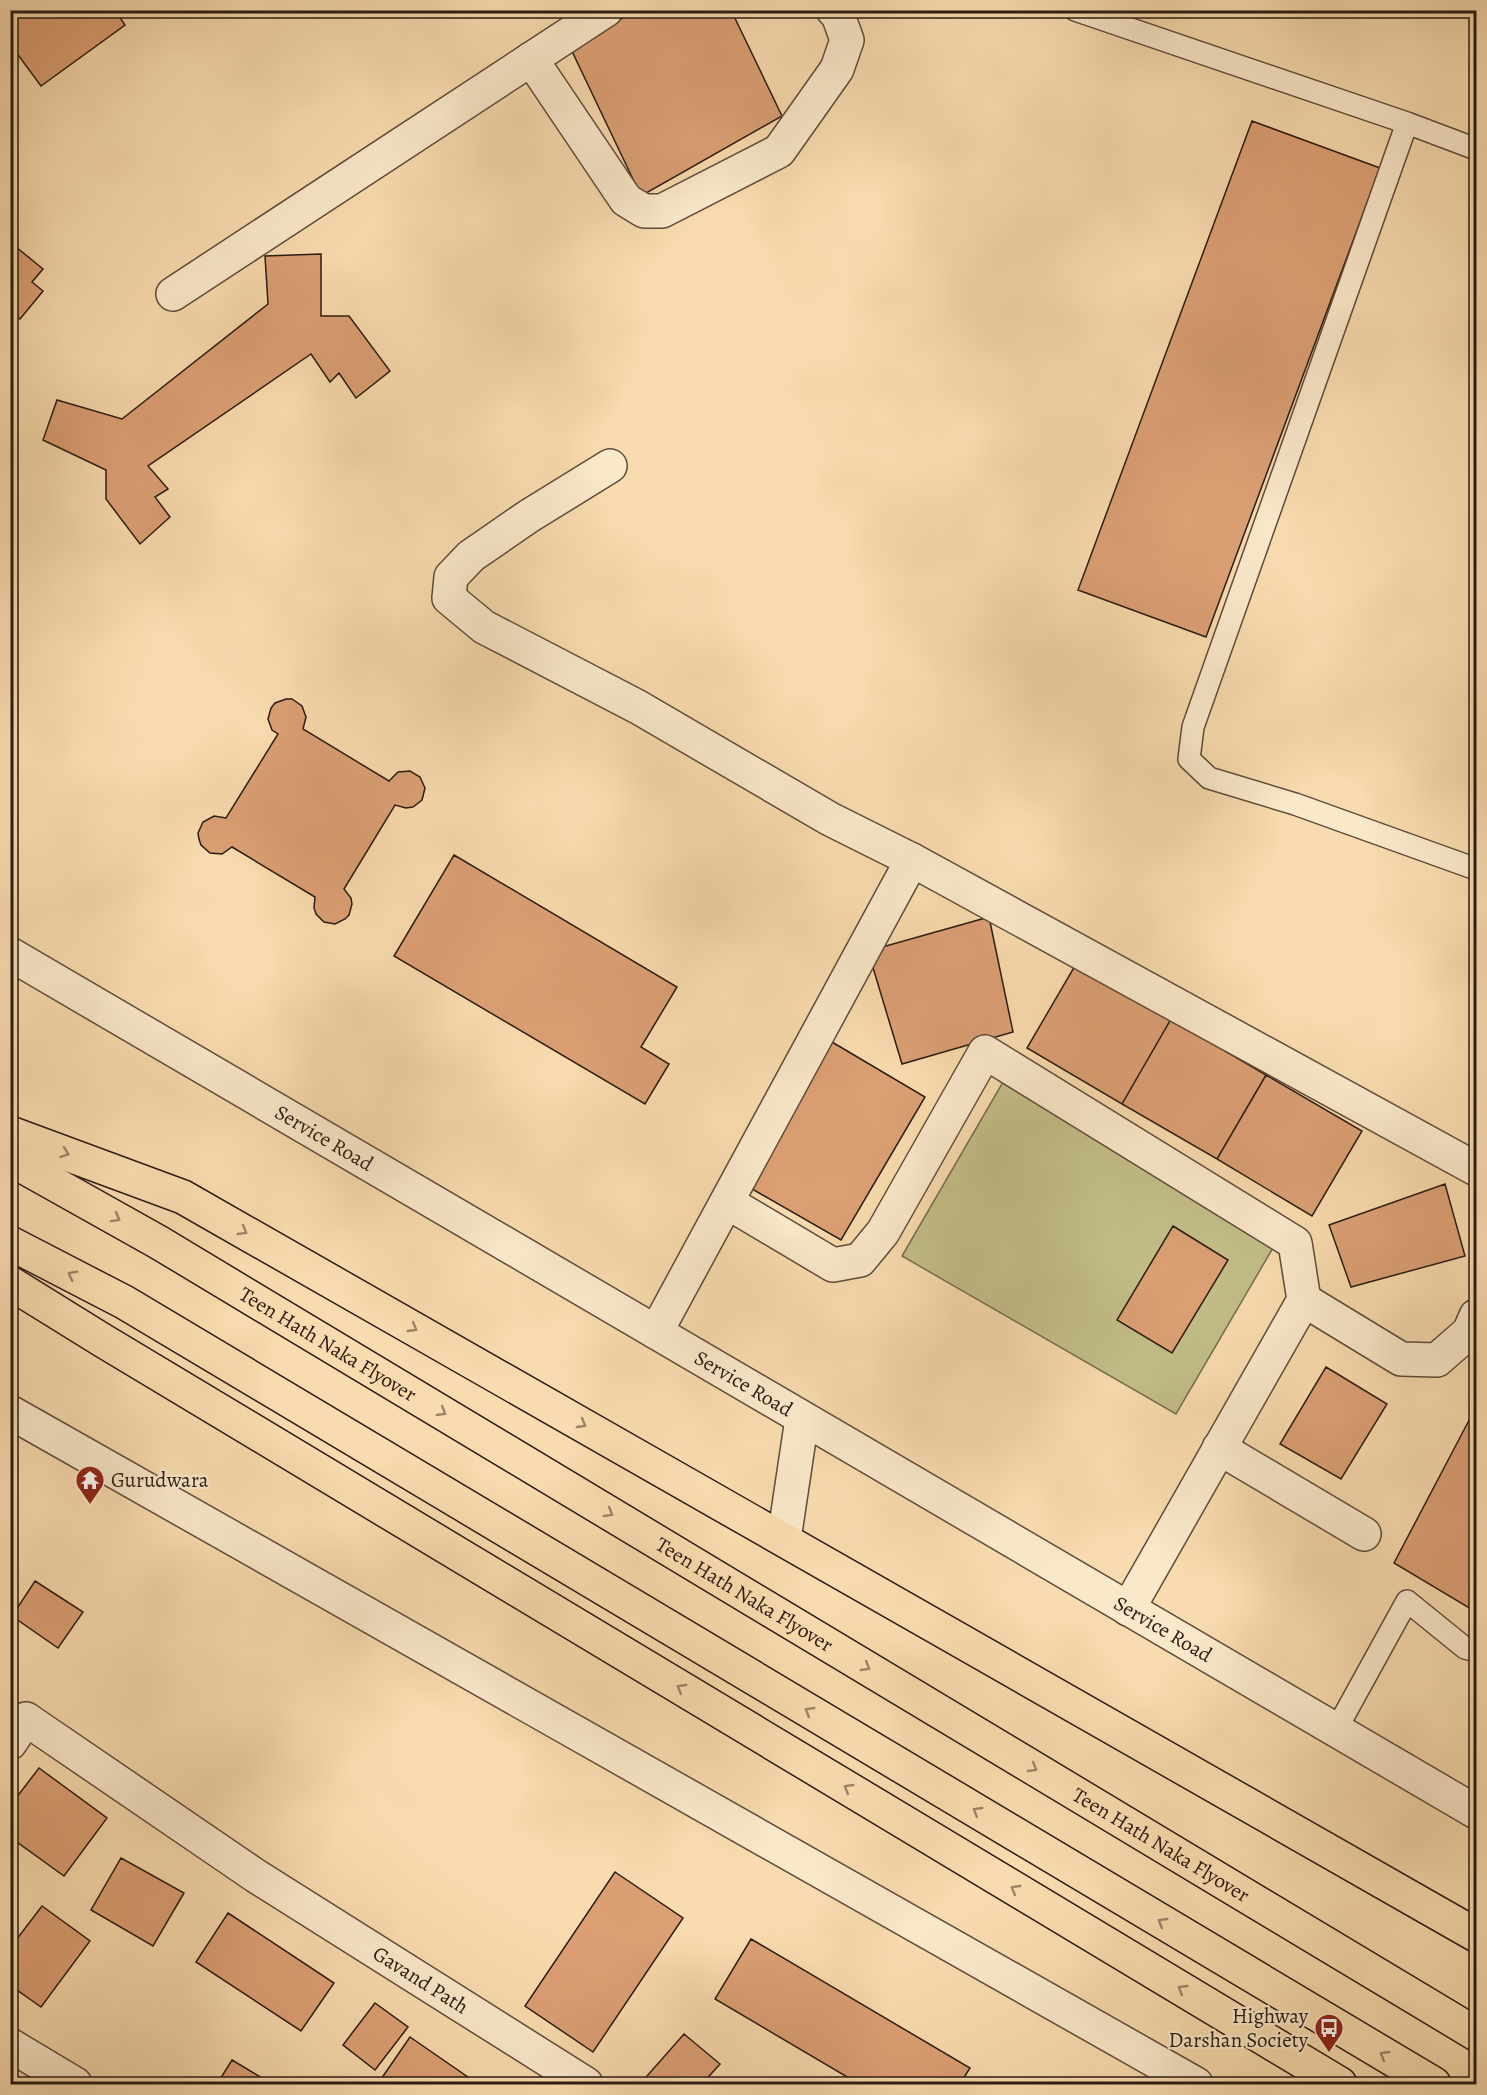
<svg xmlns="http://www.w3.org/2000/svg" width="1487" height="2095" font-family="Alegreya,serif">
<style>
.green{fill:#c2be87;stroke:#766c4e;stroke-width:1.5}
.building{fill:#dc9f74;stroke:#2a1b14;stroke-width:1.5}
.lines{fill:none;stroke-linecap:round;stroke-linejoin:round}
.service-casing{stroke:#5e4b3a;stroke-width:24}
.minor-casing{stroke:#5e4b3a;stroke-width:36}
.tertiary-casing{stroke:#5e4b3a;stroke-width:36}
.trunk-casing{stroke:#2a1b14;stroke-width:36}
.service{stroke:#fae8ca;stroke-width:21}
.minor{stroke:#fae8ca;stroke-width:33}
.tertiary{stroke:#fae8ca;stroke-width:33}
.trunk{stroke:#f8dbae;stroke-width:33}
.oneway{stroke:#9b8569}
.labels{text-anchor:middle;stroke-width:4.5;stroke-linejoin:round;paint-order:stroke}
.street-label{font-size:21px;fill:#2a1b14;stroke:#fae8ca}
.poi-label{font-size:21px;fill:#2a1b14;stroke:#fae8ca;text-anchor:start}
</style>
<rect width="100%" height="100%" fill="#f8dbae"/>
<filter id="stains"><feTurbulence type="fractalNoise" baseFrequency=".00333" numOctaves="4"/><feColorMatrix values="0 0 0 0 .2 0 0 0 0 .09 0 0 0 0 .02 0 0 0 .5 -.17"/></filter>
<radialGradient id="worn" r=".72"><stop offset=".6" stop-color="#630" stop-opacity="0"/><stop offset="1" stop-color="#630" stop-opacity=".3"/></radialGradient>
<path class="green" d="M1003,1082l274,159 -101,173 -274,-158z"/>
<path class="building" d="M10,10h105l10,15 -84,61 -31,-42z
M637,10h94l51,106 -141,80 -71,-149z
M1252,121l128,47 -174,469 -128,-47z
M10,242l33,27 -11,13 11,9 -23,28 -10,-8z
M321,254v62h28l41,55 -34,27 -17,-25 -9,9 -19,-28 -163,112 20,23 -13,8 15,20 -30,27 -34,-45v-29l-63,-30 14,-40 65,19 146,-115 -3,-48z
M286,699h6l10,7 4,11 -3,12 86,52 9,-9 12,-1 10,6 5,11 -3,12 -9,7 -7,1 -11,-3 -51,84 7,9 1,6 -3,11 -4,4 -10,5 -11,-2 -8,-8 -2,-6 1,-11 -83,-50 -10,7 -12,-1 -9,-8 -2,-6 -1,-6 5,-11 11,-6 12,2 52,-84 -6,-4 -4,-11 3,-11 4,-5z
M454,855l223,132 -36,60 28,17 -24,40 -251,-148z
M989,917l24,115 -111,32 -34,-113z
M1076,964l95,55 -49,85 -95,-56z
M1171,1019l95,56 -49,84 -95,-55z
M832,1042l93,55 -84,143 -94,-54z
M1266,1075l96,56 -50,85 -95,-57z
M1445,1184l20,72 -114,31 -22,-62z
M1173,1226l55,34 -56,93 -55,-33z
M1326,1367l61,37 -46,75 -61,-35z
M1476,1407v205l-82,-49z
M35,1581l48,31 -25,36 -46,-32z
M39,1768l68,50 -43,58 -54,-39v-31z
M121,1858l63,35 -31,53 -62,-36z
M615,1872l68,46 -90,134 -68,-46z
M42,1906l48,35 -49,66 -31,-22v-37z
M228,1913l106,70 -33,48 -105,-69z
M751,1939l219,129 -10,16h-101l-144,-85z
M375,2003l33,24 -33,43 -32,-25z
M684,2034l36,30 -18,20h-62z
M410,2037l68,47h-95l-4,-2z
M232,2060l40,24h-55z"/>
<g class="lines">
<g class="service-casing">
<path id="service" d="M1075,10l332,113 69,26
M1407,123l-214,604 -4,32 20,19 86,26 181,65
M1336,1730l71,-129 58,47 11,3"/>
</g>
<g class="minor-casing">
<g id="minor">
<path d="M531,59l95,141 18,11h18l117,-60 58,-82 10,-29 -9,-25 -5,-5"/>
<path d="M173,294l433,-284"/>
<path d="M610,466l-81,50 -58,40 -20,21 -2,21 35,29 154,80 192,112 82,41 564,309"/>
<path d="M727,1202l106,63 27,-5 23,-28 102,-180 310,191 9,57"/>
<path d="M656,1332l256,-472"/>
<path d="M1219,1448l145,86"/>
<path d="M1128,1609l176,-309 97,59 36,1 32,-28 7,-16"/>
<path id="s1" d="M10,1743l16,-24 230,157 330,208"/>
<path d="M10,2045l65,39"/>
</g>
</g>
<g class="tertiary-casing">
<g id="tertiary">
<path id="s2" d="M10,954l1466,858"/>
<path d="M10,1412l1186,672"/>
<path d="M784,1539l18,-120"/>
</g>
</g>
<g class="trunk-casing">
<g id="trunk">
<path d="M10,1133l173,64 1293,738"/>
<path id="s3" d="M10,1159l148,83 1318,792"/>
<path d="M10,1243l114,59 1310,782"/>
<path d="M10,1283l92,57 1238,744"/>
</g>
</g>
<use href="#service" class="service"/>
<use href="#minor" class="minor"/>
<use href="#tertiary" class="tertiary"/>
<use href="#trunk" class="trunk"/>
</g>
<defs><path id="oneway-chevron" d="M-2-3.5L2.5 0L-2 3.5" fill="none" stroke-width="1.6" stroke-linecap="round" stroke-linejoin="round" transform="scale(1.5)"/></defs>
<g class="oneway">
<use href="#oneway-chevron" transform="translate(65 1153) rotate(20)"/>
<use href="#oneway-chevron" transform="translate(116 1218) rotate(29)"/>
<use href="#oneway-chevron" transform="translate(243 1231) rotate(30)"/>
<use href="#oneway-chevron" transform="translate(72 1275) rotate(-153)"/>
<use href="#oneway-chevron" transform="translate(413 1328) rotate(30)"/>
<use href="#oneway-chevron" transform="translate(442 1412) rotate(31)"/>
<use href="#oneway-chevron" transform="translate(582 1424) rotate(30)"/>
<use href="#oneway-chevron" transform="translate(609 1513) rotate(31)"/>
<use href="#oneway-chevron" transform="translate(866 1667) rotate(31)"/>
<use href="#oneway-chevron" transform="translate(681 1688) rotate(-149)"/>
<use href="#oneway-chevron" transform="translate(809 1711) rotate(-149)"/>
<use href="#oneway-chevron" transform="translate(1033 1768) rotate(31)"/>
<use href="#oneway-chevron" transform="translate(848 1788) rotate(-149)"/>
<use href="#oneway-chevron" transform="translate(977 1811) rotate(-149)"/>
<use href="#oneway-chevron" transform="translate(1015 1889) rotate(-149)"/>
<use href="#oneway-chevron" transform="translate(1162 1922) rotate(-149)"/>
<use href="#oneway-chevron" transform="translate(1182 1989) rotate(-149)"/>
<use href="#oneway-chevron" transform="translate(1384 2055) rotate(-149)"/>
</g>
<defs>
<g id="temple-pin" transform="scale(1.5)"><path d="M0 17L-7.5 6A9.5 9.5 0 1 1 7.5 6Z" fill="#8f2418" stroke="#fae8ca"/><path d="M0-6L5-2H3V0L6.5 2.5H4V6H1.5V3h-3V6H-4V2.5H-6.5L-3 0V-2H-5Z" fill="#fff"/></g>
<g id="bus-pin" transform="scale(1.5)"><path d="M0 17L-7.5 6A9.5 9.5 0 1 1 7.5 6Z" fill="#8f2418" stroke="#fae8ca"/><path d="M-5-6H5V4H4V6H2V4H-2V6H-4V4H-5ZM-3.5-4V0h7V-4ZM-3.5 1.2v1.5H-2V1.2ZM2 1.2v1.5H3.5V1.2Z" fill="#fff"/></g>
</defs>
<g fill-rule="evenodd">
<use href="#temple-pin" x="90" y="1480"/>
<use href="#bus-pin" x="1329" y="2028"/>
</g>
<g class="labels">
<g class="street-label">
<text dy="7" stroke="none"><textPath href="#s2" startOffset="364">Service Road</textPath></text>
<text dy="7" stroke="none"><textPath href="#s3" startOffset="368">Teen Hath Naka Flyover</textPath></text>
<text dy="7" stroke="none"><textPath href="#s2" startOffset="850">Service Road</textPath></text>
<text dy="7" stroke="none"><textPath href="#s3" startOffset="854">Teen Hath Naka Flyover</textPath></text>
<text dy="7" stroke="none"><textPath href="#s2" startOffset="1336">Service Road</textPath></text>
<text dy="7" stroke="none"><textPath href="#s3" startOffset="1340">Teen Hath Naka Flyover</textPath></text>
<text dy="7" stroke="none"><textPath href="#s1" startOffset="502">Gavand Path</textPath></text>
</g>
<g class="poi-label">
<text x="111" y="1487">Gurudwara</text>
<text x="1308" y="2023" text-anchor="end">Highway<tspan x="1308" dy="24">Darshan Society</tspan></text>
</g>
</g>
<rect width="1487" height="2095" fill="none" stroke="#f8dbae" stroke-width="36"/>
<rect x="12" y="12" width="1463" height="2071" fill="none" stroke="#2a1b14" stroke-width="3"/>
<rect x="18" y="18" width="1451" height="2059" fill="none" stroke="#2a1b14" stroke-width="1.5"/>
<rect width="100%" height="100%" filter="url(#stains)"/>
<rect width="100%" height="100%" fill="url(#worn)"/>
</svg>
